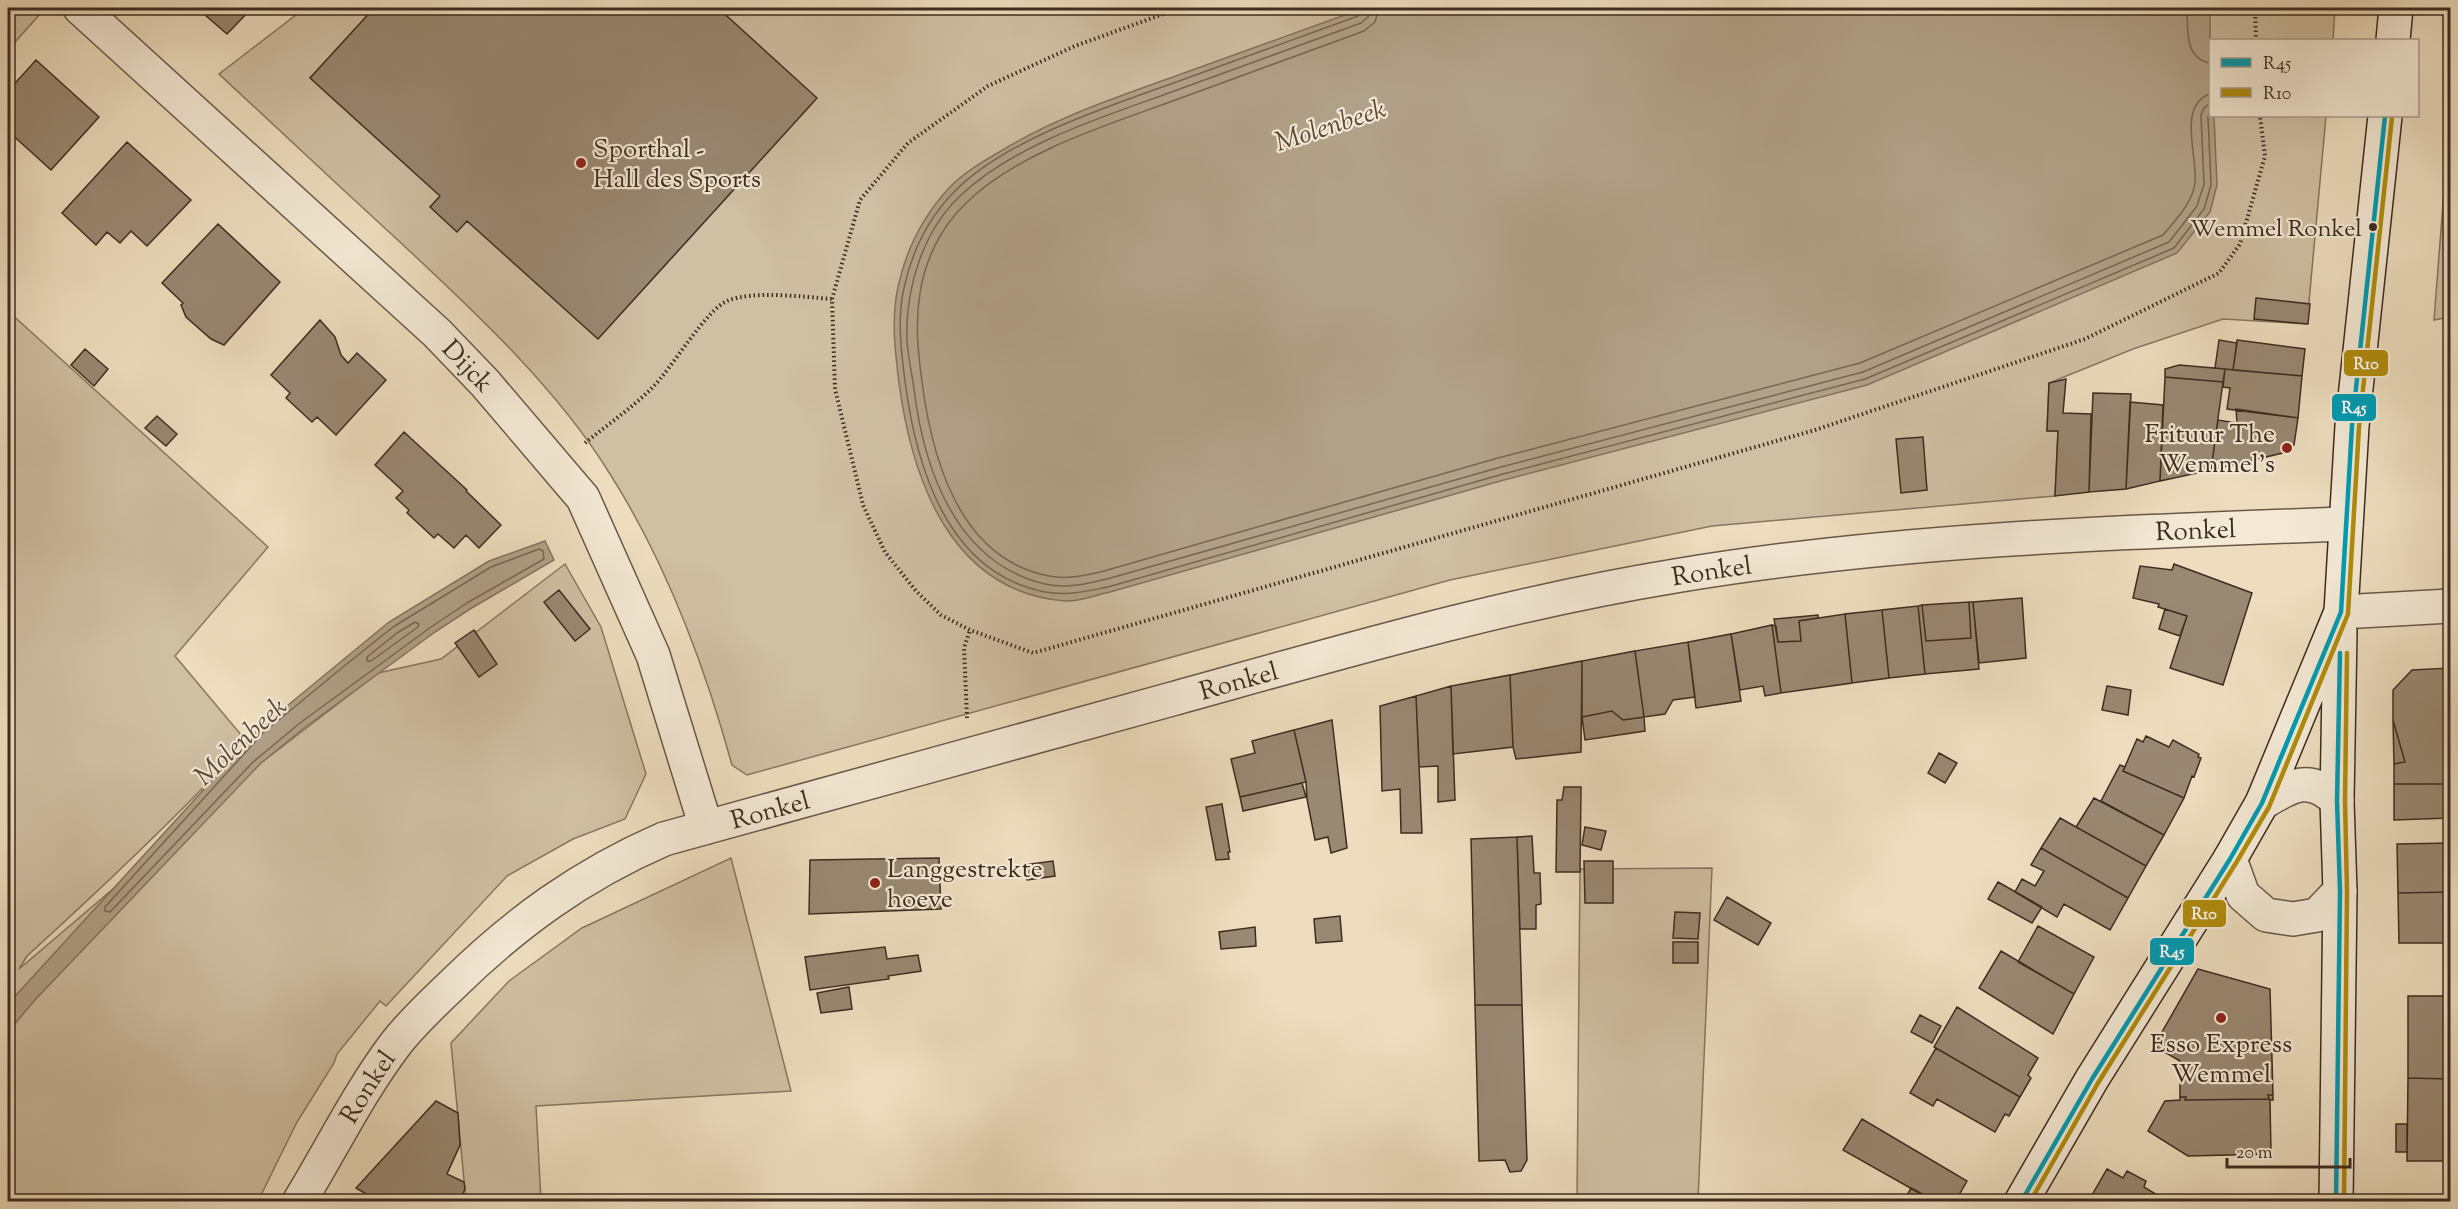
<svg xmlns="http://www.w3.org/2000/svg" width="2458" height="1209" font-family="'Sorts Mill Goudy',serif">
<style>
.green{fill:#cfbfa3;stroke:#867662;stroke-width:1.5}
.water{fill:#b1a188;stroke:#83725e;stroke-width:1.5}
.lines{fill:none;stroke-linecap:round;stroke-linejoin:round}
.shore{stroke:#776654;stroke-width:1.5}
.building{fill:#998872;stroke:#3d2c20;stroke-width:1.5}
.street-casing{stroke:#695848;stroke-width:36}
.secondary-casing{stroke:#3d2c20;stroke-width:36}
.path{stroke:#3d2c20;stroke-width:4;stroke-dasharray:1.5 3;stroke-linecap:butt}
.street{stroke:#f3e9d5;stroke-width:33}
.secondary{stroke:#f3e9d5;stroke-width:33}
.bus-1-casing{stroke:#f3e9d5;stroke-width:9}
.bus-2-casing{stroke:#f3e9d5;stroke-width:9}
.bus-1{stroke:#009cb4;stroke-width:4.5}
.bus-2{stroke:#b18c0d;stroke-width:4.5}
.poi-dot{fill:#8f2418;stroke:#f3e9d5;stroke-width:2}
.bus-dot{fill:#3d2c20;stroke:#f3e9d5;stroke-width:2}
.labels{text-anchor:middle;stroke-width:4.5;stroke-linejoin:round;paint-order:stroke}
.bus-label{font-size:24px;fill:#3d2c20;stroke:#f3e9d5;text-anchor:end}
.poi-label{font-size:26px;fill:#3d2c20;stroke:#f3e9d5;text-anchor:start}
.street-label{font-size:26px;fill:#3d2c20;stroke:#f3e9d5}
.water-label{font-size:27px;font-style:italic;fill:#5a493a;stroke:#f3e9d5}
.line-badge{stroke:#f3e9d5;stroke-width:2}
.badge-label{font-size:16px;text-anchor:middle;font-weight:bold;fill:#fff}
</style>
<rect width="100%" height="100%" fill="#edddbe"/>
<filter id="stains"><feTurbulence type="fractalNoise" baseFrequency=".00333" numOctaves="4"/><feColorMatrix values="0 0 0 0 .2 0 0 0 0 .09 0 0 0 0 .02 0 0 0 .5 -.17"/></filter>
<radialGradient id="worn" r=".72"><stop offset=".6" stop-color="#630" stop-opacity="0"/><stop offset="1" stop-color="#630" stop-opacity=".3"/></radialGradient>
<path class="green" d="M8,8h24l8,6 -32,36z
M305,8h2030l-2,32h-123v76h116l-19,208 -84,-5 -90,30 -84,34 -2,48h11l-3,65 -343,30 -262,54 -703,195 -15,-10c-28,-102 -65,-201 -122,-291 -53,-86 -136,-163 -209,-231 -61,-56 -122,-113 -182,-169z
M2450,114v203l-16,3z
M8,311l260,236 -93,109 72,86c-70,75 -144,145 -220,214l-8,13 242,-206 117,-90 63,-14 124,-95 36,63 45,147 -21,45 -52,20 -66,37 -121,130 -6,-5 -43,53 -3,9 -37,59 -39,79h-250z
M731,858l60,233 -255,15 5,95h-75l-15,-158 58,-62 73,-53z
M1712,868l-14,333 -121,1 3,-333z"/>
<path class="water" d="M1364,8h846v108h4l3,69 -7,27 -33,41 -310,132 -363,95 -394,112c-14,3 -31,10 -45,9 -114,-9 -153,-121 -166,-218 -4,-32 -8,-64 -1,-96 8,-38 24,-69 50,-98 15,-16 34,-27 53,-38 54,-33 113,-53 172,-74 64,-23 127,-46 191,-69z
M545,541l9,19 -84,49 -35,23 -131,96 -43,35 -227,238 -26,31v-28l251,-275 130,-107 100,-61z"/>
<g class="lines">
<path class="shore" d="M1362,8l-4,8c-63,23 -127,46 -190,69 -67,24 -165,56 -215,108 -26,27 -41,58 -49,95 -7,30 -3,62 1,93 11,85 42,192 140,211 22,4 42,-1 63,-5l395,-113 362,-95 309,-131 30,-39 7,-24 -3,-68 2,-5
M1370,8l-2,9 -7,6c-65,24 -130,47 -195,71 -69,25 -152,51 -206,102 -38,36 -55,94 -53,145 1,16 5,33 7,48 10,81 42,174 131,195 21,5 41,0 62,-5l394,-112 362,-95 306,-130 28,-36 7,-22 -3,-69 3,-7 6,-5
M1379,8l-4,14 -11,9c-64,24 -129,47 -194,71 -66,24 -153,51 -204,101 -25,24 -41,57 -46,90 -5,30 -2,59 2,89 10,77 38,177 127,194 19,4 37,-1 55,-5l394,-113 362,-95 303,-128c13,-16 29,-31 32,-52 3,-26 -18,-78 15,-89
M2187,8c1,21 -3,50 23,55
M539,549l4,2 1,8 -77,44 -36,24 -131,96 -47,39 -143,150 -5,-1v-4l158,-174 80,-66 50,-40 98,-60z
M415,622l4,2 -1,3 -47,34h-4v-4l30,-24z"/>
</g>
<path class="building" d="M197,8h55l-25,26z
M374,8h344l99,90 -219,241 -131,-118 -10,11 -27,-25 10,-11 -130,-118z
M36,60l63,57 -48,53 -43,-39v-40z
M127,142l64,58 -44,46 -16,-15 -11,12 -13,-11 -11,13 -34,-32z
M218,224l62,58 -56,63 -13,-6 -25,-22 -5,-12 2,-2 -21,-20z
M2256,298l54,6 -2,20 -54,-5z
M320,320l15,17 6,18 7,8 9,-10 29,27 -50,55 -19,-18 -5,5 -26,-24 4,-5 -19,-18z
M2219,340l18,3 -4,27 -18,-2z
M2237,340l68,9 -3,27 -69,-6z
M85,349l23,20 -14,17 -23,-21z
M2179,365l46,4 -2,13 -58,-5v-8z
M2225,369l77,7 -4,42 -71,-9 3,-21 -7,-1z
M2165,377l58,5 -12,88 -51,11z
M2066,379l-3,34 28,1 -2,78 -34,4 3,-65h-11l2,-48z
M2093,393l38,1 -5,95 -37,3z
M2130,402l33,3 -3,76 -34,8z
M2236,409l62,9 -4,27 -7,7 -76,18 7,-50 19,3z
M157,416l20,18 -11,12 -21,-18z
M404,432l63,58 -1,1 35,34 -22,23 -13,-13 -12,13 -16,-14 -4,4 -27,-25 2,-3 -13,-12 7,-7 -28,-26z
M1923,437l4,53 -26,3 -5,-54z
M2174,564l78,29 -29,92 -53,-17 17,-52 -29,-9 1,-3 -26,-6 7,-32 32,4z
M559,590l31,39 -15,12 -31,-39z
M2022,598l4,60 -47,5 -6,-61z
M1969,602h4l6,67 -54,5 -7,-68 4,-1 4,36 45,-3z
M1969,602l2,36 -45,3 -4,-36z
M1918,606l7,68 -36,4 -7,-68z
M2165,609l22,7 -7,20 -21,-7z
M1882,610l7,68 -37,5 -7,-69z
M1845,614l7,69 -71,10 -9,-68 4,1 2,16 23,-1 -2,-20z
M1818,615v3l-19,3 2,20 -23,1 -4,-23z
M1772,625l9,68 -16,3 -2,-10 -23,4 -9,-56z
M474,630l23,34 -18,13 -24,-34z
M1731,634l10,67 -45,7 -8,-66z
M1688,642l7,55 -22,3 -8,14 -21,3 -9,-66z
M1635,651l9,66 -21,3 -11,-9 -30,6v-56z
M1582,661l-1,91 -65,7 -3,-12 -3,-72z
M2450,668v116h-56v-20l11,-2 -12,-42v-30l19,-20z
M1510,675l3,72 -60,7 -2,-68z
M1451,686l4,114 -17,2v-36l-19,1 -3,-71z
M2107,686l24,4 -3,25 -26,-5z
M1416,696l6,137h-21l-1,-44 -18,2 -2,-85z
M1612,711l11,9 21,-3 1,14 -60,9 -3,-23z
M1332,720l15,128 -16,5 -3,-16 -13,3 -8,-41 -1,-17 -12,-52z
M2393,720l12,42 -11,2z
M1294,730l12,52 -66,15 -9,-38 24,-6 -3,-12z
M2146,736l23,11 4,-7 26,14 -1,3 3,1 -7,19 -2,-1 -8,22 -61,-27 14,-32 6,3z
M1939,753l18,10 -12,20 -17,-10z
M2120,765l5,2 -2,4 61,27 -20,37 -63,-34z
M1302,783l4,14 -63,14 -3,-14z
M2394,784h56v34l-56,2z
M1564,787h17l-1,85h-24l1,-72h5z
M2094,798l70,37 -18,31 -70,-39z
M1222,804l8,48h-2l1,7 -13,1 -10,-53z
M2060,818l86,48 -18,32 -87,-50z
M1585,827l21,4 -5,19 -19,-5z
M1532,836l2,37h6l1,31 -5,1v24h-16l-3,-92z
M1517,837l5,168h-47l-4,-166z
M2450,843v49l-52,1 -1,-49z
M2041,848l87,50 -18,32 -46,-26 -7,13 -42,-25 7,-13 13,7 9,-15 -13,-6z
M939,858l2,51 -132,5 1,-54z
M1053,861l2,15 -28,4 -3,-15z
M1584,861h29v42h-28z
M1998,882l44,25 -10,16 -44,-24z
M2450,892v51h-51l-1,-50z
M1727,897l44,26 -13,22 -44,-25z
M1675,912l25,1 -2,26 -25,-1z
M1340,916l2,25 -26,2 -2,-24z
M2038,926l56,31 -20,37 -56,-32z
M1255,927l1,19 -35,3 -2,-17z
M1673,942h25v21h-25z
M885,947l2,12 31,-4 3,16 -33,5 1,3 -79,11 -5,-33z
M2001,951l73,43 -21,40 -74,-46z
M2198,969l72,20 3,106h-5l1,4 -84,1 1,-3h-6v-36l-26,-15z
M849,987l3,22 -31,4 -4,-20z
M2408,996h42v83l-42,-1z
M1475,1005h47l5,155 -6,11 -11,1 -5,-12 -26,1z
M1957,1007l81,51 -10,17 3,3 -11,19 -86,-50z
M1920,1015l21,11 -9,17 -21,-11z
M1936,1048l84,49 -11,19 -4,-2 -10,18 -58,-33 -4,7 -23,-13z
M2408,1078l42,1v82h-43z
M2268,1095h5v5h-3l1,54 -83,2 -40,-25 17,-30 15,-1v-3h6l-1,3 84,-1z
M436,1101l22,12 2,32 -13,29 17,8 1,7 -6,13h-79l-24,-14z
M1862,1119l105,62 -12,21h-20l-92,-52z
M2396,1124h11v28h-11z
M2107,1169l16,9 4,-7 19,10 -2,6 18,11 -2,4h-72z
M1911,1188l17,9 -3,5h-16l-4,-3z"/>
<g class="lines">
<g class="street-casing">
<g id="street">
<path id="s1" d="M80,8l357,325 48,50 98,115 70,157 53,172"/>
<path d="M2341,612l109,-6"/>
<path d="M2262,803c28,-17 48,-30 75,-2"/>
<path d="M2230,859l13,36 23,20 27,4 24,-4 23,-24"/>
<path id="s2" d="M299,1202c33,-54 60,-110 98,-160 16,-20 36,-39 54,-56 64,-63 130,-111 213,-147 169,-47 339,-93 508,-140 166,-46 332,-95 503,-123 222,-37 447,-44 671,-52"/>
</g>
</g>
<g class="secondary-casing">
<path id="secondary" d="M2393,40l3,-32
M2021,1202l71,-123 138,-220 32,-56 79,-191 11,-186 33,-310
M2336,1202l4,-311 -3,-90 3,-170"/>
</g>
<path class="path" d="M1180,8l-105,38 -87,40 -80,57 -48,57 -28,99 3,90 28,116 22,47 31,39 25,24 29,15 63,23 782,-223 270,-91 134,-66 21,-29 25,-88 -5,-40
M2255,8l1,32
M585,443c22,-18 47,-35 67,-55 20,-20 54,-78 75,-87 26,-11 76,-4 105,-2
M967,718l-3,-70 6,-18"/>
<use href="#street" class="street"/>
<use href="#secondary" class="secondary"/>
<g class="bus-1-casing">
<path id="bus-1" d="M2021,1202l71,-123 138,-220 32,-56 79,-191 11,-186 33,-310
M2336,1202l4,-311 -3,-90 3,-148"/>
</g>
<g class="bus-2-casing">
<path id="bus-2" d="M2030,1202l68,-119 138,-220 33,-56 79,-193 11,-187 33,-310
M2344,1202l3,-311 -2,-90 2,-148"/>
</g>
<use href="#bus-1" class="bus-1"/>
<use href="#bus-2" class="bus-2"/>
</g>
<g class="poi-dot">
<circle cx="581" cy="163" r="6"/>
<circle cx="2287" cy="448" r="6"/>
<circle cx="875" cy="883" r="6"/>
<circle cx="2221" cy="1018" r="6"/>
</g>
<circle class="bus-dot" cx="2373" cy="227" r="5"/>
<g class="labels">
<g class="bus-label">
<text x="2362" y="236">Wemmel Ronkel</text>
</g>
<g class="poi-label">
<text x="593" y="157">Sporthal -<tspan x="593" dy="30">Hall des Sports</tspan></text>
<text x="2275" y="442" text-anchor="end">Frituur The<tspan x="2275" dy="30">Wemmel's</tspan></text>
<text x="887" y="877">Langgestrekte<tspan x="887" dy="30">hoeve</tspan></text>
<text x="2221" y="1052" text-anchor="middle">Esso Express<tspan x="2221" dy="30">Wemmel</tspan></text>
</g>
<g class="street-label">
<text dy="9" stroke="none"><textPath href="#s1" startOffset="528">Dijck</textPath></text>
<text dy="9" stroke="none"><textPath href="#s2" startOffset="2094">Ronkel</textPath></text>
<text dy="9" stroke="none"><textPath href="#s2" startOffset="1608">Ronkel</textPath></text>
<text dy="9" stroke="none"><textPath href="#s2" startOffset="1122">Ronkel</textPath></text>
<text dy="9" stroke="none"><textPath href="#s2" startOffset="636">Ronkel</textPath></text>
<text dy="9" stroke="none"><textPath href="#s2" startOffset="134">Ronkel</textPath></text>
</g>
<g class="water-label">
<text transform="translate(1330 125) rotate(-18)" y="9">Molenbeek</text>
<text transform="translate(240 741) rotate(-43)" y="9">Molenbeek</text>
</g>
</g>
<g class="line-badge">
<rect x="2343" y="349" width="46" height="28" rx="6" fill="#b18c0d"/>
<rect x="2331" y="393" width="46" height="29" rx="6" fill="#009cb4"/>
<rect x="2182" y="899" width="45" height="29" rx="6" fill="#b18c0d"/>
<rect x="2149" y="937" width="46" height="29" rx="6" fill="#009cb4"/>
</g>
<g class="badge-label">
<text x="2366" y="369">R10</text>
<text x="2354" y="413">R45</text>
<text x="2204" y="919">R10</text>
<text x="2172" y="957">R45</text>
</g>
<rect width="2458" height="1209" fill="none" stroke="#edddbe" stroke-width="30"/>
<rect x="9" y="9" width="2440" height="1191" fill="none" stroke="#3d2c20" stroke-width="3"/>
<rect x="15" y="15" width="2428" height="1179" fill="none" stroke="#3d2c20" stroke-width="1.5"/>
<rect x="2209" y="39" width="210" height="78" fill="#f3e9d5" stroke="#aa9d8d" stroke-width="1.5"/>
<rect x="2221" y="58" width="30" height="9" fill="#009cb4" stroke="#aa9d8d" stroke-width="1.5"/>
<text x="2263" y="69" font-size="18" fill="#3d2c20">R45</text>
<rect x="2221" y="88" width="30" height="9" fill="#b18c0d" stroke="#aa9d8d" stroke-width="1.5"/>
<text x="2263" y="99" font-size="18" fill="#3d2c20">R10</text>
<path d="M2227 1158v9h123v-9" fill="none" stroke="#3d2c20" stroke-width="3"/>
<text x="2236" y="1158" font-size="18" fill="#3d2c20" stroke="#f3e9d5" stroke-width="4.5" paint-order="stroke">20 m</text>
<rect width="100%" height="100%" filter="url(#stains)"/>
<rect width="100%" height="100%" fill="url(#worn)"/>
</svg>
